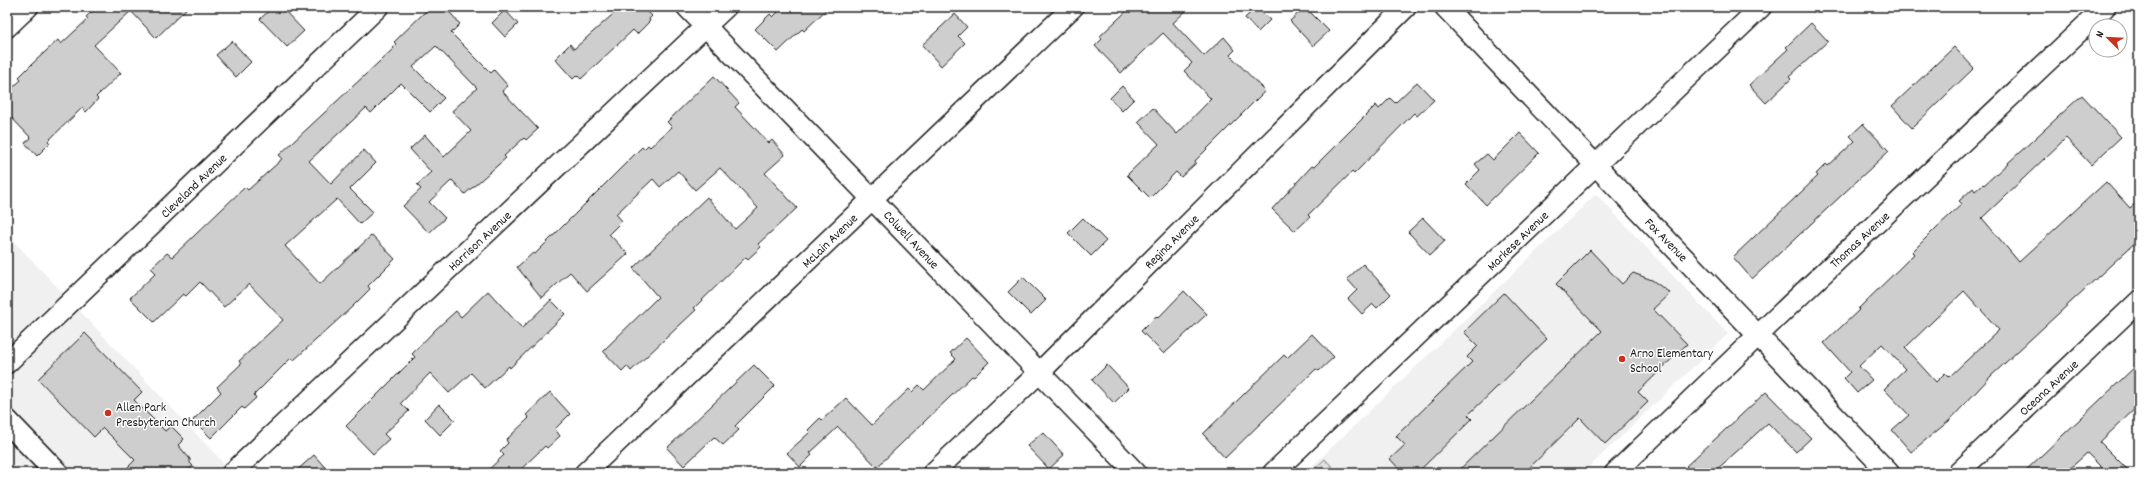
<svg xmlns="http://www.w3.org/2000/svg" width="2146" height="480" font-family="Dekko,sans-serif">
<style>
.built{fill:#f0f0f0}
.park{fill:url(#park-dots);stroke:#7f7f7f}
.building{fill:#cecece;stroke:#1c1c1c;fill-rule:evenodd}
.lines{fill:none;stroke-linecap:round;stroke-linejoin:round}
.minor-casing{stroke:#1c1c1c;stroke-width:23}
.tertiary-casing{stroke:#1c1c1c;stroke-width:25}
.minor{stroke:#fff;stroke-width:20}
.tertiary{stroke:#fff;stroke-width:22}
.poi-dot{fill:#c8321e;stroke:#fff;stroke-width:1.5}
.labels{text-anchor:middle;stroke-width:3;stroke-linejoin:round;paint-order:stroke}
.street-label{font-size:13px;fill:#1c1c1c;stroke:#fff}
.poi-label{font-size:13px;fill:#1c1c1c;stroke:#fff;text-anchor:start}
</style>
<defs>
<pattern id="park-dots" width="8" height="8" patternUnits="userSpaceOnUse"><rect width="8" height="8" fill="#e2e2e2"/><path d="M2 2h.1M6 6h.1" fill="none" stroke="#c1c1c1" stroke-width="1.8" stroke-linecap="round"/></pattern>
</defs>
<rect width="100%" height="100%" fill="#fff"/>
<filter id="ink" filterUnits="userSpaceOnUse"><feTurbulence type="fractalNoise" baseFrequency=".025" numOctaves="2"/><feDisplacementMap in="SourceGraphic" scale="8" xChannelSelector="R" yChannelSelector="G"/><feConvolveMatrix kernelMatrix="1 2 1 2 8 2 1 2 1" color-interpolation-filters="sRGB"/></filter>
<g filter="url(#ink)">
<path class="built" d="M1596,194l132,140 -145,139h-278z
M7,234l211,223 12,16h-223z"/>
<path class="park" d="M1325,459l13,14h-28z"/>
<path class="building" d="M96,7h92l-32,31 -25,-27 -37,34 27,28 -25,24 2,2 -12,13 -4,-4 -34,33 2,2 -13,13 -12,-13 6,-5 -24,-25v-20l14,-13 -2,-3 14,-14 25,-23 3,4 27,-25 -2,-2z
M273,7h8l23,24 -17,16 -27,-28z
M430,7h15l15,17 -9,9 40,40 3,-3 14,16 -6,5 36,38 -12,11 -2,-2 -20,18 2,2 -41,36 -13,-14 -23,22 16,16 -16,15 -26,-27 18,-17 -4,-4 14,-13 -21,-23 15,-14 19,22 27,-26 -19,-20 25,-23 -41,-42 -23,21 31,31 -14,14 -29,-29 -30,30 -5,-5 -57,53 22,23 33,-34 12,13 -26,26 23,23 -13,12 -23,-25 -52,47 35,38 52,-49 23,24 -27,27 2,3 -17,17 -60,55 -2,-3 -37,37 2,3 -12,11 -2,-2 -31,31 -18,-18 28,-28 -4,-5 24,-23 -2,-3 44,-41 -34,-36 -25,23 -24,-25 -14,14 -3,-2 -29,28 -24,-24 26,-25 -5,-5 16,-15 5,4 73,-70 3,3 32,-29 2,-3 -3,-3 115,-107 -1,-1 3,-3 -2,-2z
M621,7h22l9,9 -3,3 1,2 -13,13 -4,-4 -52,49 -4,-4 -4,4 -18,-20 15,-15 4,5z
M783,7h46l-25,24 -2,-2 -24,23 -23,-23 15,-15 3,3z
M1131,7h59l-17,16 31,33 20,-19 11,13 -5,5 35,36 -70,70 1,2 -15,14 -5,-5 -26,26 -23,-23 32,-31 -21,-22 15,-14 24,26 34,-35 -27,-28 8,-8 -29,-30 -42,40 -26,-27 7,-7 -2,-3z
M1256,7l14,13 -12,12 -13,-14z
M1305,7l24,24 -16,15 -23,-25z
M505,10l13,14 -13,13 -13,-14z
M955,14l12,13 -9,9 7,7 -24,23 -19,-21z
M1811,23l17,18 -39,36 2,2 -25,24 -17,-18 39,-36 -2,-2z
M232,41l19,21 -15,15 -20,-22z
M1954,47l20,21 -62,60 -20,-22z
M714,76l25,27 -4,4 34,36 3,-3 13,15 -20,18 32,35 -39,36 3,3 -13,12 -2,-2 -52,51 2,2 -15,14 -50,47 -4,-5 -5,5 -19,-20 55,-54 -25,-29 74,-71 28,32 23,-21 -38,-40 -25,22 -17,-19 -18,16 -7,-8 -37,35 6,7 -13,13 19,20 -41,37 -17,-19 -28,26 -25,-31 16,-14 2,1 107,-107 2,2 4,-4 2,2 22,-20 -5,-5z
M1417,82l17,18 -17,16 -3,-3 -60,61 -2,-2 -44,43 2,2 -15,14 -23,-22 40,-43 2,1 62,-62 3,4 11,-11 5,5z
M1122,86l12,13 -12,12 -12,-13z
M2082,95l39,42 -30,28 -25,-27 -84,80 37,44 87,-80 24,26 9,-8v39l-148,137 -42,45 -38,31 -19,-22 17,-15 -25,-26 21,-20 -23,-25 -23,22 13,14 -15,13 -13,-15 6,-6 -26,-29 35,-33 -1,-1 56,-55 -2,-2 25,-25 25,-23 -3,-3 14,-13 2,3 8,-7 1,1zM1964,291l35,39 -50,47 -4,-4 -9,9 -31,-34z
M1863,124l26,27 -137,128 -19,-22 85,-81 -2,-2 10,-10 2,2 27,-25 -5,-5z
M1520,133l19,20 -53,52 -20,-21 14,-14 -5,-6 12,-10 6,6z
M1083,218l23,23 -15,15 -23,-23z
M1423,218l22,23 -15,14 -22,-23z
M1590,250l32,34 11,-11 19,7 18,13 -17,16 34,35 -49,48 10,10 -43,42 -25,-26 -56,55h-68l146,-142 -46,-47z
M1363,264l28,30 -14,14 -4,-4 -11,10 -14,-15 9,-9 -10,-11z
M1023,277l23,23 -15,15 -23,-23z
M488,291l34,37 29,-28 14,14 -55,54 -1,-2 -24,22 -14,-15 -22,20 -19,-20 -29,30 8,8 -25,23 5,5 -16,15 -27,-28 69,-69 -3,-3 24,-25 20,-18 5,6z
M1184,291l23,23 -43,40 -23,-23 15,-15 2,2z
M1504,293l43,46 -79,76 4,4 -55,54h-14l-13,-14 15,-14 -9,-9 76,-74 -5,-5 11,-11 -14,-14z
M85,333l57,59 -8,8 31,31 6,-5 13,13 -6,6 12,14v4l3,3 -8,7h-63l13,-13 -32,-32 -9,9 -56,-58z
M1312,334l22,23 -15,14 -3,-2 -91,89 -22,-24 81,-79 3,3z
M966,338l23,24 -15,15 -2,-1 -95,91 -39,-40 -28,26 2,2 -12,12 -13,-14 23,-21 -2,-2 12,-12 2,2 24,-22 26,27 37,-36 3,3 7,-7 5,5 32,-31 -6,-6z
M2139,363v42l-39,37 31,31h-24l-20,-20 -22,20h-42z
M754,365l21,21 -40,40 4,4 -16,15 -9,-8 -30,29 -17,-18z
M1107,365l22,23 -15,15 -22,-23z
M550,392l20,22 -15,15 5,7 -13,12 -2,-2 -28,27h-32l19,-18 -4,-4 8,-8 -2,-3 23,-22 -3,-3z
M1766,392l45,46 -15,14 -28,-29 -55,50h-20l-7,-7z
M439,404l16,16 -15,15 -15,-16z
M1043,432l21,23 -15,14 -22,-23z
M314,455l16,18h-36z"/>
<g class="lines">
<g class="minor-casing">
<path id="minor" d="M687,7l449,466
M1445,7l444,466
M7,27l21,-20
M7,363l371,-356
M232,473l494,-466
M585,473l488,-466
M933,473l106,-100 367,-366
M1273,473l488,-466
M1615,473l159,-153 331,-313
M1958,473l181,-172"/>
</g>
<g class="tertiary-casing">
<path id="tertiary" d="M7,421l50,52"/>
</g>
<use href="#minor" class="minor"/>
<use href="#tertiary" class="tertiary"/>
</g>
</g>
<g class="poi-dot">
<circle cx="1622" cy="359" r="4"/>
<circle cx="108" cy="413" r="4"/>
</g>
<g class="labels">
<g class="street-label">
<text transform="translate(193 185) rotate(-44)" y="5">Cleveland Avenue</text>
<text transform="translate(912 239) rotate(47)" y="5">Colwell Avenue</text>
<text transform="translate(1667 239) rotate(46)" y="5">Fox Avenue</text>
<text transform="translate(1859 239) rotate(-43)" y="5">Thomas Avenue</text>
<text transform="translate(479 240) rotate(-43)" y="5">Harrison Avenue</text>
<text transform="translate(829 240) rotate(-44)" y="5">McLain Avenue</text>
<text transform="translate(1517 240) rotate(-44)" y="5">Markese Avenue</text>
<text transform="translate(1171 241) rotate(-45)" y="5">Regina Avenue</text>
<text transform="translate(2048 387) rotate(-43)" y="5">Oceana Avenue</text>
</g>
<g class="poi-label">
<text x="1630" y="357">Arno Elementary<tspan x="1630" dy="15">School</tspan></text>
<text x="116" y="411">Allen Park<tspan x="116" dy="15">Presbyterian Church</tspan></text>
</g>
</g>
<rect width="2146" height="480" fill="none" stroke="#fff" stroke-width="24"/>
<rect x="12" y="12" width="2122" height="456" fill="none" stroke="#1c1c1c" stroke-width="1.5" filter="url(#ink)"/>
<g transform="translate(2108 38) rotate(294)"><circle r="19" fill="#ffffff" stroke="#a4a4a4"/>
<path d="M0-3L7 15L0 10L-7 15Z" fill="#c8321e"/>
<text y="-6" font-size="11" font-weight="bold" text-anchor="middle" fill="#1c1c1c">N</text>
</g>
</svg>
